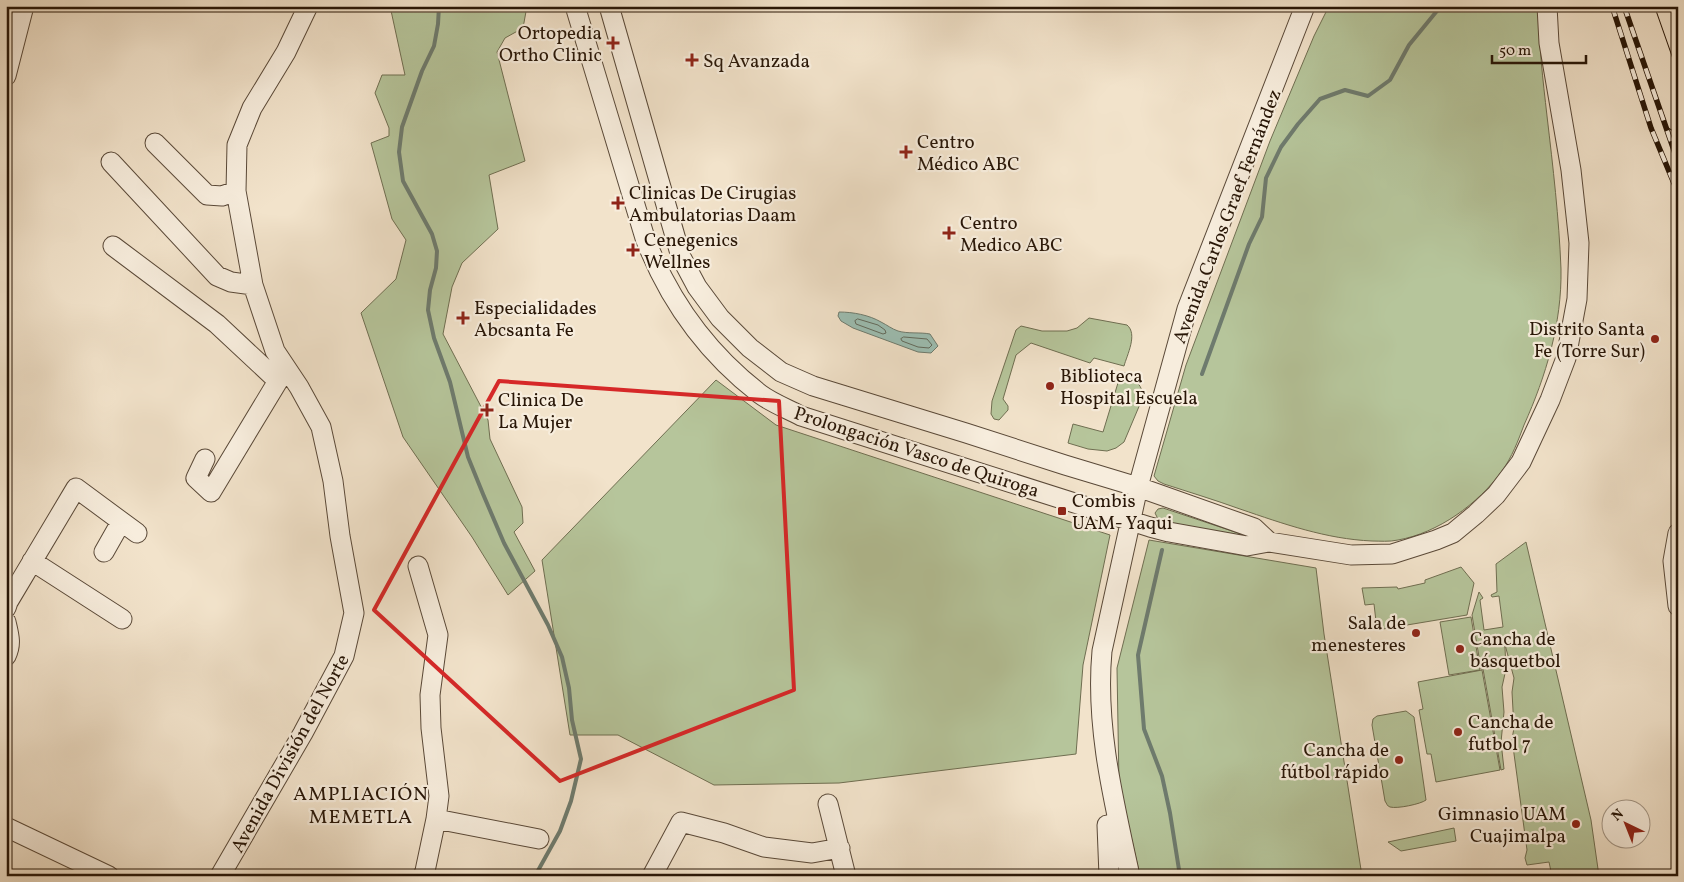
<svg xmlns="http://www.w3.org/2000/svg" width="1684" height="882" font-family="Vollkorn,serif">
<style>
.green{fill:#b6c59b;stroke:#6f6e51}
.water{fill:#9cbeb2;stroke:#6e7b6e}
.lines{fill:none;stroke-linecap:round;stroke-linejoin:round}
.shore{stroke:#626a5c;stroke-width:1}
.stream{stroke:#6e7b6e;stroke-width:4}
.minor-casing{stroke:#5a4938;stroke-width:21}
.highway-casing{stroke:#281607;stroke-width:30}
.minor{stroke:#f7eddd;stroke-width:19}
.highway{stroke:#f2e3cb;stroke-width:28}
.rail-casing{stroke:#281607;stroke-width:5.5}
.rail{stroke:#f7eddd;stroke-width:4;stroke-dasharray:11;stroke-linecap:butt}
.marked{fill:none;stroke:#d62828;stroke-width:4;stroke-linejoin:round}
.poi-dot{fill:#8f2418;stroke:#f7eddd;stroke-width:2}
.labels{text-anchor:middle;stroke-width:4.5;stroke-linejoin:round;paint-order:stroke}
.poi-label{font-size:19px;fill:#281607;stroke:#f7eddd;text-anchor:start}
.street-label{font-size:19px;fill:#281607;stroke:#f7eddd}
.neighbourhood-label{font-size:20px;letter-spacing:1px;fill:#281607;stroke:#f7eddd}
</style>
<rect width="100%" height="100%" fill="#f2e3cb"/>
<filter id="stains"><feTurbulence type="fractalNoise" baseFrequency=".004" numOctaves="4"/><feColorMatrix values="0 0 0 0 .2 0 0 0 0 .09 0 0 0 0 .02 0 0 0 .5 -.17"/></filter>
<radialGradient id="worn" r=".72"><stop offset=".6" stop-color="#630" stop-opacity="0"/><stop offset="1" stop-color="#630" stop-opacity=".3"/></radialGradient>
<path class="green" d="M390,6h137l-4,22 -18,10 -8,14 28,109 -36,14 9,54 -36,34 -10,24 -9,47 45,86 2,19 32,68 1,16 -9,9 21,39 -27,24 -36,-58 -69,-100 -42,-124 35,-34 10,-39 -14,-21 -21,-76 18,-7v-8l-14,-35 7,-18h23z
M1329,6h211c-2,37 3,74 7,110 6,51 12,102 14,153 1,54 -15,107 -37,156 -6,16 -12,32 -22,46 -24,33 -64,62 -104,69 -9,2 -18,1 -26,1 -46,-2 -88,-17 -132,-32 -25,-9 -51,-17 -76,-25l-6,-3 -4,-5 32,-111 84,-224 44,-105z
M1089,318l38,7c11,9 0,30 -3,41l-30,-8 -4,5 -59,-20 -15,12 -13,44 5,7v4l-9,10 -5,-1 -3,-5 1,-13 24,-71 5,-4 21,5h25l10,-3z
M1121,373h7c7,7 15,13 15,24l-19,45 -8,6 -9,3 -19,-2 -20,-6 5,-19 30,8z
M716,380l60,45 334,110 -27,130 -7,89 -237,29 -125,2 -96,-50h-48l-28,-175z
M1163,508l90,30 -74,-12 -21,-7 -3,-6 3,-4z
M1149,540l167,28 8,66 38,242h-222l-21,-93 -2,-115z
M1526,542l65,278 8,56h-47l-3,-14 -22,3 -2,-7 2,-8 -15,-111 2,-11 -2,-36 2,-14 -10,-37h-1l2,7 1,21 -4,18 2,25 -3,30 3,27 -3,1 -18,-101h-2l-9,-54 7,-23 4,6 -3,2 4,30 19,-3 -4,-31 -7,1 -1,-2 6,-3 -1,-28z
M1461,567l13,16 -7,32 -90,15 -3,-26 -9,1 -3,-17 35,-1 1,2 27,-6v-3z
M1471,617l9,53 -31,5 -9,-53z
M1482,670l18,100 -64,12 -5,-28h-4l-8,-44 4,-1 -5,-27z
M1406,711l8,6 12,83c-5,4 -29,9 -36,7 -3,-1 -3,-3 -5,-6l-13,-76 1,-6 4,-3z
M1454,828l2,13 -55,10 -13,-9z"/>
<path class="water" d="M839,312c14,0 30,3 42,10 6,3 11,7 17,9 10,3 22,1 32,3l8,12 -7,7 -13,-1 -65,-24 -12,-7 -3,-5z"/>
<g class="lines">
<path class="shore" d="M858,319l20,6 7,5 1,3 -3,1 -27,-10 -1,-3z
M904,337l23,2 5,6 -3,3 -11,-1 -16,-6 -1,-2z"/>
<path class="stream" d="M439,6l-1,18 -4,22 -12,25 -20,56 -3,25 4,29 29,53 5,17 -1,17 -6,22 -2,20 6,28 16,44 18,75 15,37 21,49 44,82 14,32 7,31 3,32 9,39 -10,42 -11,30 -25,45
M1202,374l47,-130 13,-27 4,-39 15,-31 17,-23 22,-25 25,-9 23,6 22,-16 19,-35 32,-39
M1162,550l-24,105 6,74 18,47 8,37 10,63"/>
<g class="minor-casing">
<path id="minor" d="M575,6l70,232c24,63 62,115 115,156 12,9 28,15 41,22l349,111 19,5 78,14 22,-4 82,13 41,-1 44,-14 17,-7 23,-19 20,-19 25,-33 29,-62 16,-42 11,-59 2,-56 -8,-73 -22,-127 -2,-37
M609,6l72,251 16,30 23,31 30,30 31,24 32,14 153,47 99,32 73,22 116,41 15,14
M6,76l18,-70
M155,143l52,52 15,1 14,-5
M111,162l106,114 14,6 22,3
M113,246l104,78 61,57
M205,459l-9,19 15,14 73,-121
M1678,533l-5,28 5,45
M104,552l17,-30
M32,561l90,58
M418,566l20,69 -8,60 1,33 8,68 -3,23 -11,52 -2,5
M6,608l2,-6 68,-114 61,45
M6,622c3,13 6,22 0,34
M828,804l18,72
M436,819l103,20
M1107,825l2,51
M6,827l103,49
M220,876l83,-143 41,-77 10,-43 -14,-77 -7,-55 -12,-54 -22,-40 -24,-36 -22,-66 -17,-94 1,-46 15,-37 34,-56 22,-46
M652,876l29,-54 43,11 40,14 48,6 28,-5
M1130,876c-16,-74 -35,-149 -28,-225l36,-164 49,-178 118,-303"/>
</g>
<g class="highway-casing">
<path id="highway" d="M1639,6l39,111"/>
</g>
<use href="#minor" class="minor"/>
<use href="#highway" class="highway"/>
<g class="rail-casing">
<path id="rail" d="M1612,6l39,122 27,65
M1624,6l54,156"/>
</g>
<use href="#rail" class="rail"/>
</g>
<path class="marked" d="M499,381l280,20 15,289 -234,91 -186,-171z"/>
<g class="poi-dot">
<path d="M610.5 35.5h5v5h5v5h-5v5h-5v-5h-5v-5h5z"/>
<path d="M689.5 52.5h5v5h5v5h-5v5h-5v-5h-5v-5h5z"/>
<path d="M903.5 144.5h5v5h5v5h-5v5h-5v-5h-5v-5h5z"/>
<path d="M615.5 195.5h5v5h5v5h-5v5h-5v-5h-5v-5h5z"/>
<path d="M946.5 225.5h5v5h5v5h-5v5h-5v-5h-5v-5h5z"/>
<path d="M630.5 242.5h5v5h5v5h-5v5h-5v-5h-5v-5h5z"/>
<path d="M460.5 310.5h5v5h5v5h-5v5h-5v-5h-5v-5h5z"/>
<circle cx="1655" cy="339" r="5"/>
<circle cx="1050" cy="386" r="5"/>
<path d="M484.5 402.5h5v5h5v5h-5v5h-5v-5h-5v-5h5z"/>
<rect x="1057" y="506" width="10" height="10" rx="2.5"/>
<circle cx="1416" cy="633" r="5"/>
<circle cx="1460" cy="649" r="5"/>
<circle cx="1458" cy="732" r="5"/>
<circle cx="1399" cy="760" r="5"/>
<circle cx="1576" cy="824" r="5"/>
</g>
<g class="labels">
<g class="poi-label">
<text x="602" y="39" text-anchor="end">Ortopedia<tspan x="602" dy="22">Ortho Clinic</tspan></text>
<text x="703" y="67">Sq Avanzada</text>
<text x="917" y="148">Centro<tspan x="917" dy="22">Médico ABC</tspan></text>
<text x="629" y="199">Clinicas De Cirugias<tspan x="629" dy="22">Ambulatorias Daam</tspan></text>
<text x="960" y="229">Centro<tspan x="960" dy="22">Medico ABC</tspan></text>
<text x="644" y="246">Cenegenics<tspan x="644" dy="22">Wellnes</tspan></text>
<text x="474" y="314">Especialidades<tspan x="474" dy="22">Abcsanta Fe</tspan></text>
<text x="1645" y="335" text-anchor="end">Distrito Santa<tspan x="1645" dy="22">Fe (Torre Sur)</tspan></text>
<text x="1060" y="382">Biblioteca<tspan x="1060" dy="22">Hospital Escuela</tspan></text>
<text x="498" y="406">Clinica De<tspan x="498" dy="22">La Mujer</tspan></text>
<text x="1072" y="507">Combis<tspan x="1072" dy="22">UAM- Yaqui</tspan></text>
<text x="1406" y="629" text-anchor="end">Sala de<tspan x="1406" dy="22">menesteres</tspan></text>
<text x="1470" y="645">Cancha de<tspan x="1470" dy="22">básquetbol</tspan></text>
<text x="1468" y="728">Cancha de<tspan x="1468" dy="22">futbol 7</tspan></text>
<text x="1389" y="756" text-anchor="end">Cancha de<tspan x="1389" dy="22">fútbol rápido</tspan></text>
<text x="1566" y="820" text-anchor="end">Gimnasio UAM<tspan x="1566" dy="22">Cuajimalpa</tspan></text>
</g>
<g class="street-label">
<text transform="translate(1226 216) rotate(-69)" y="7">Avenida Carlos Graef Fernández</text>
<text transform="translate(917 451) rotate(18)" y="7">Prolongación Vasco de Quiroga</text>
<text transform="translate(289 753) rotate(-61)" y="7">Avenida División del Norte</text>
</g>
<g class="neighbourhood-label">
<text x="361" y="800">AMPLIACIÓN<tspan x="361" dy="23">MEMETLA</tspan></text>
</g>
</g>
<rect width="1684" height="882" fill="none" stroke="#f2e3cb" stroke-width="25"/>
<rect x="8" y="8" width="1669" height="867" fill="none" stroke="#281607" stroke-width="2.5"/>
<rect x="12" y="12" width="1659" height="857" fill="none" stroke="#281607"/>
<g transform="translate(1626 824) rotate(317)"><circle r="24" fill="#f7eddd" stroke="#a49787"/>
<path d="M0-4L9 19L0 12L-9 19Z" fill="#8f2418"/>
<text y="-8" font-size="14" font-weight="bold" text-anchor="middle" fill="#281607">N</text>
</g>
<path d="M1492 55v8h94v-8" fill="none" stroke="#281607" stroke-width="2.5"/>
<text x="1499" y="55" font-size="15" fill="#281607" stroke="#f7eddd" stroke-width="4" paint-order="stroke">50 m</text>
<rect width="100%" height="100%" filter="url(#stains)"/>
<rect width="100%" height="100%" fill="url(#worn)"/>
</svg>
